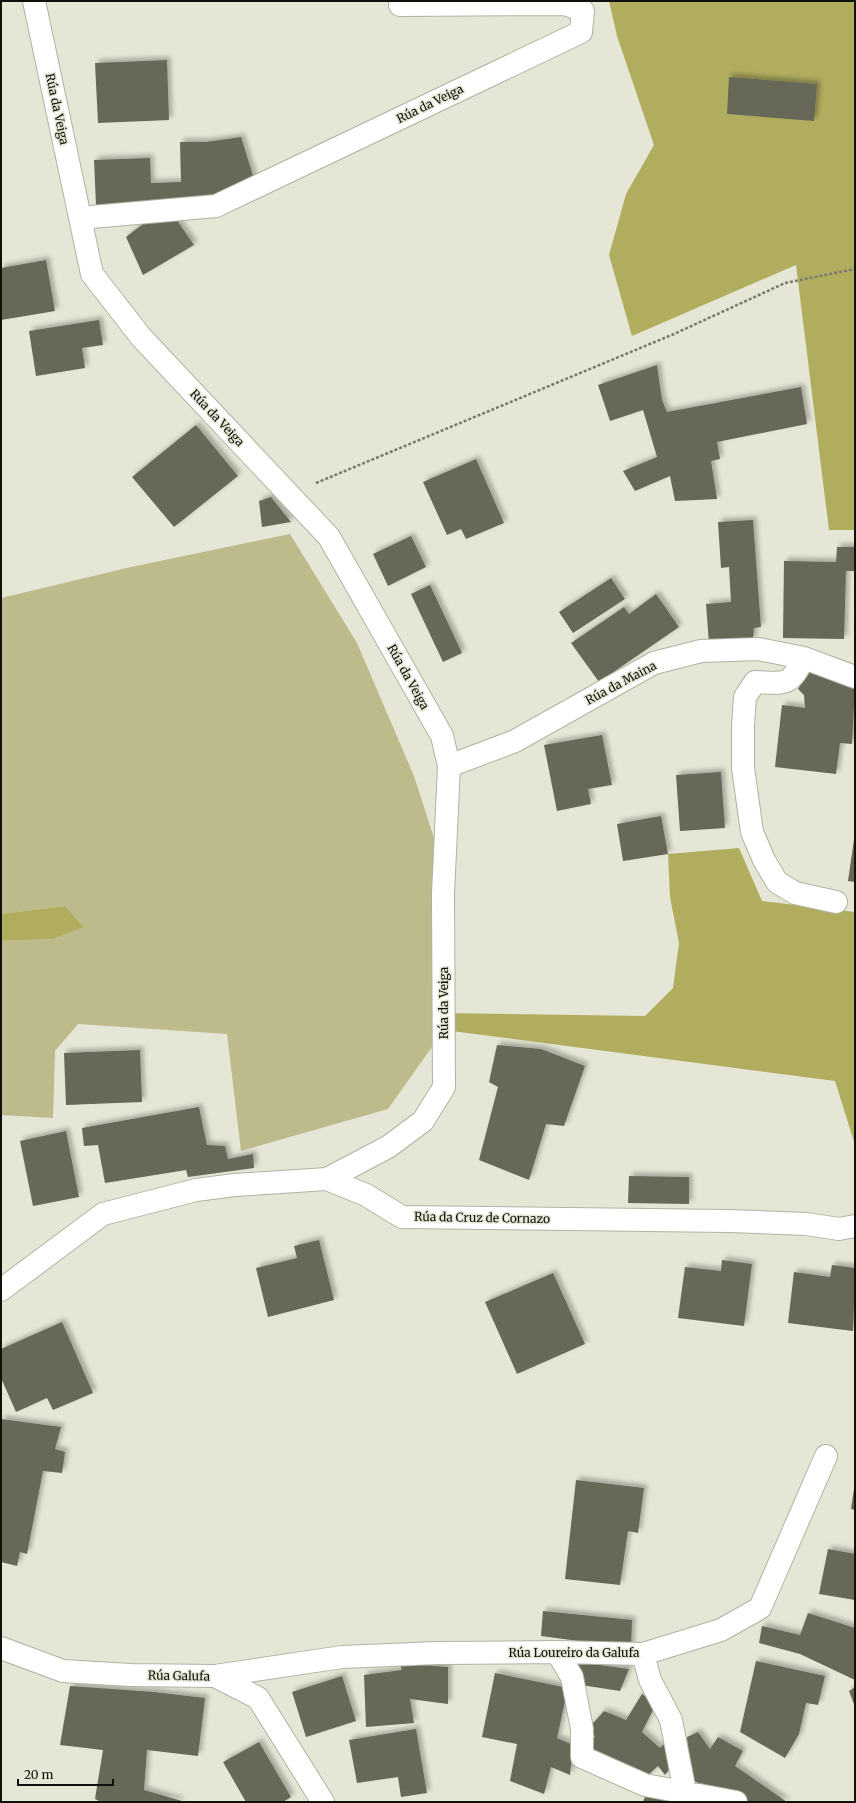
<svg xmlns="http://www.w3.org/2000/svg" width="856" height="1803" font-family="Merriweather,serif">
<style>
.green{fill:#bdbb8b}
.forest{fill:#b0ad5f}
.building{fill:#676759;filter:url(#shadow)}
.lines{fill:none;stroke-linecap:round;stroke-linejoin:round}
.street-casing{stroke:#b2b2a2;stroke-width:24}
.path{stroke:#79796e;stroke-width:2.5;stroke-dasharray:3 2;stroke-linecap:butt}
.street{stroke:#fff;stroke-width:22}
.labels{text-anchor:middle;stroke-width:3;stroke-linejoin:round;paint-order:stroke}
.street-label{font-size:12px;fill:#11110b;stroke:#e6e6d6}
</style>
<defs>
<filter id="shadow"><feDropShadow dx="3.5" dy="-3.5" stdDeviation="2" flood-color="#0004"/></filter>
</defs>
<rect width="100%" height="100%" fill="#e6e6d6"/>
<path class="green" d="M290,534l67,109 57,133 30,93v161l-56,79 -147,42 -14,-117 -149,-10 -23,27 -2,67 -52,-3v-174l51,-2 13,-33 -64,8v-316l130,-31z"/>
<path class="forest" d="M609,1h246v529h-26l-33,-265 -164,71 -23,-81 17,-61 28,-49 -37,-109z
M739,848l23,53 93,11v233l-20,-64 -391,-51 -1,-17 202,3 28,-28 6,-45 -9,-46 -2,-43z
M65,906l18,21 -31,12 -51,2v-27z"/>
<path class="building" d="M167,60l2,60 -71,3 -3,-60z
M729,77l88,7 -3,37 -87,-7z
M241,137l14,45 -46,15 -113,8 -2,-45 56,-2 1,25 30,-1 -1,-40h26z
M174,216l20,29 -51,30 -17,-38 22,-17z
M46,260l9,51 -54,9v-52z
M99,320l4,25 -21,3 3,20 -49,8 -7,-45z
M657,365l5,35 5,12 134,-25 6,37 -90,18 3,17 -9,2 6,38 -42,2 -5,-25 -35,15 -12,-20 34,-14 -14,-47 -33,11 -12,-36z
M196,425l42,51 -64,51 -42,-50z
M476,459l28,64 -38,16 -5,-10 -14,6 -24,-53z
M271,497l20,25 -29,5 -3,-26z
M753,520l8,107 -7,1 -1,12 -44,3 -3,-39 25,-2 -2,-35 -8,1 -3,-46z
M411,536l15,31 -38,19 -15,-32z
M837,547h18v24h-9l-2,68 -61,-1 1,-77 52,1z
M611,578l14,21 -52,34 -14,-21z
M430,585l32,68 -19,9 -32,-68z
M656,594l23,33 -80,55 -28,-39 53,-36 5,7z
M809,671l46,14 -3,59 -12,-1 -4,31 -61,-7 7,-62 23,3 -1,-13 -6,-6z
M602,735l10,50 -24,4 3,15 -34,7 -13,-66z
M721,772l4,56 -45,3 -4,-56z
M661,816l7,38 -45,7 -6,-37z
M854,840h1v42l-7,-1z
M497,1045l44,4 44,17 -21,60 -18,-2 -17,56 -50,-20 19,-73 -9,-5z
M140,1050l2,52 -76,3 -2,-52z
M199,1107l8,38 18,1 3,13 25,-5 1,14 -66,9 -2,-7 -81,13 -7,-38 -14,1 -2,-18z
M66,1131l13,66 -46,9 -13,-65z
M629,1176l60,1v27l-61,-1z
M319,1240l15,60 -66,17 -12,-49 41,-10 -3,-12z
M722,1260l30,4 -8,62 -66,-8 7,-51 36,4z
M832,1265l23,3 -2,63 -65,-8 6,-51 36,5z
M553,1273l32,71 -68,30 -32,-72z
M62,1322l31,71 -40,17 -6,-12 -31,14 -15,-34v-29z
M1,1419l60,8 -6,22 10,3 -3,21 -19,-2 -16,83 -7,-2 -3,14 -16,-4z
M576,1480l68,8 -6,45 -10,-2 -8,54 -55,-6z
M854,1489h1v21l-4,-1z
M828,1549l27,5v46l-36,-6z
M543,1611l89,9 -1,28 -90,-12z
M808,1613l47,15v52l-55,-26 -41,-11 3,-17 38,9z
M756,1661l69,15 -7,29 -12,-2 -7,31 -14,24 -45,-26z
M578,1662l51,7 -9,22 -39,-6z
M399,1663l49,4v37l-38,-5 4,24 -48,4 -2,-52 38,-5z
M495,1673l73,15 -11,50 16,7 -3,30 -19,-8 -7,27 -34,-13 7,-37 -35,-7z
M342,1676l14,45 -50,16 -14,-45z
M70,1686l84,6 51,6 -7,58 -51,-6 -3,40 38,11 -1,1h-80l-6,-3 8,-49 -43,-5z
M855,1687v20l-6,-16z
M642,1694l14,10 -14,28 18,16 6,-6 8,22 -9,11 -7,-9 -14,13 -56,-29 7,-14 -8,-6 17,-19 22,9z
M416,1729l11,64 -26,4 -3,-20 -41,6 -8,-43z
M698,1732l12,17 8,-12 25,14 -8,15 52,36h-39l-29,-9 -29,-14 -3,-42z
M259,1742l32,55 -8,5h-37l-23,-40z
M646,1794l31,8h-34z"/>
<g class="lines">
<g class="street-casing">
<path id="street" d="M34,1l58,273 49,63 188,200 113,199 7,30 -6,128 1,193 -21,34 -35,26 -61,32
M80,218l136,-12 365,-174 2,-21 -18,-7 -165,1
M804,658c-15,29 -18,25 -49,24l-10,15 -2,28v43l9,64 12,28 13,22 18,11 41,9
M449,766l66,-25 139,-78 47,-12 57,-2 46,9 51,19
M1,1290l102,-76 93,-24 39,-5 92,-6 39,16 36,22 327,4 77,3 33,5 16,-3
M1,1648l62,23 68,4 84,1 43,22 65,104
M557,1652l15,25 10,52v28l63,28 91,17
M643,1654l7,26 21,40 14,72
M215,1676l127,-19 95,-4 120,-1 86,2 78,-24 39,-22 66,-152"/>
</g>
<path class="path" d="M316,483l358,-149 111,-51 70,-14"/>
<use href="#street" class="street"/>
</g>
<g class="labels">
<g class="street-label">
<text transform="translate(430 104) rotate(-26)" y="4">Rúa da Veiga</text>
<text transform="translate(57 109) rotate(78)" y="4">Rúa da Veiga</text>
<text transform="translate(217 418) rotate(47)" y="4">Rúa da Veiga</text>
<text transform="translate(408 677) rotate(61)" y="4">Rúa da Veiga</text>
<text transform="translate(621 683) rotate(-28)" y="4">Rúa da Maina</text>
<text transform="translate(444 1003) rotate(-90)" y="4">Rúa da Veiga</text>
<text transform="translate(482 1218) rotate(1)" y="4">Rúa da Cruz de Cornazo</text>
<text x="574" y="1657">Rúa Loureiro da Galufa</text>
<text transform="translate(179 1676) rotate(1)" y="4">Rúa Galufa</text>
</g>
</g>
<rect width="856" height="1803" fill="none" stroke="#11110b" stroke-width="4"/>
<path d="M18 1779v6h95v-6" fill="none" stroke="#11110b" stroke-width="2"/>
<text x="24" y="1779" font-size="12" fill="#11110b" stroke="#e6e6d6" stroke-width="3" paint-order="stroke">20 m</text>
</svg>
